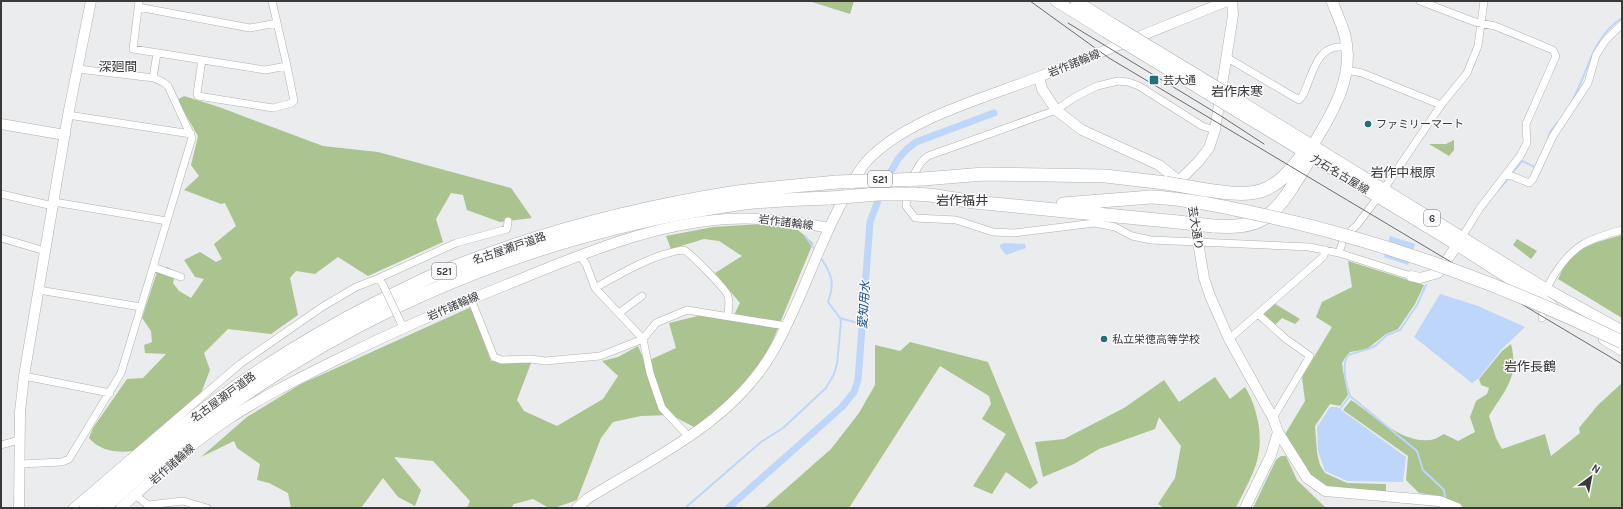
<svg xmlns="http://www.w3.org/2000/svg" width="1623" height="509" font-family="Karla,'Noto Sans JP',sans-serif">
<style>
.green{fill:#aac38f}
.water{fill:#bdd6fa}
.lines{fill:none;stroke-linecap:round;stroke-linejoin:round}
.stream{stroke:#bdd6fa;stroke-width:2}
.canal{stroke:#bdd6fa;stroke-width:7}
.street-casing{stroke:#b1b1b2;stroke-width:8}
.secondary-casing{stroke:#b1b1b2;stroke-width:11}
.primary-casing{stroke:#b1b1b2;stroke-width:12}
.highway-casing{stroke:#b1b1b2;stroke-width:14}
.street{stroke:#fff;stroke-width:7}
.secondary{stroke:#fff;stroke-width:10}
.primary{stroke:#fff;stroke-width:11}
.highway{stroke:#fff;stroke-width:13}
.tram{stroke:#6c6c6d;stroke-width:1}
.street-bridge-casing{stroke:#b1b1b2;stroke-width:8;stroke-linecap:butt}
.primary-bridge-casing{stroke:#b1b1b2;stroke-width:12;stroke-linecap:butt}
.highway-bridge-casing{stroke:#b1b1b2;stroke-width:14;stroke-linecap:butt}
.street-bridge{stroke:#fff;stroke-width:7}
.primary-bridge{stroke:#fff;stroke-width:11}
.highway-bridge{stroke:#fff;stroke-width:13}
.poi-dot{fill:#256f76;stroke:#f9f9fb;stroke-width:1.5}
.labels{text-anchor:middle;stroke-width:3;stroke-linejoin:round;paint-order:stroke}
.shield{fill:#f9f9fb;stroke:#737375;stroke-width:1}
.shield-label{font-size:10px;font-weight:bold;fill:#3a3a3b}
.street-label{font-size:11px;fill:#3a3a3b;stroke:#f9f9fb}
.poi-label{font-size:11px;fill:#3a3a3b;stroke:#f9f9fb;text-anchor:start}
.water-label{font-size:12px;font-style:italic;fill:#184c90;stroke:#f9f9fb}
.quarter-label{font-size:13px;fill:#3a3a3b;stroke:#f9f9fb}
</style>
<rect width="100%" height="100%" fill="#ebeced"/>
<path class="green" d="M809,1h45l-4,13z
M184,96l35,11 104,39 55,6 133,36 21,30 -32,4 -33,-12 -4,-15 -12,-2 -15,26 7,23 -75,34 -30,-19 -23,17 -19,-3 -6,7 8,37 -27,19 -43,-5 -24,24 6,17 -9,23 -68,58c-16,2 -33,0 -44,-13l4,-10 34,-49 16,-1 23,-24 -21,-1 -1,-8 8,-3 -1,-11 -9,-13 15,-46 10,-5 9,5 -3,11 6,8 12,7 13,-19 -9,-2 -11,-17 16,-8 16,10 6,-3 -8,-15 22,-18 -11,-23 -4,1 -37,-14 15,-14 -8,-11 7,-29 -21,-36z
M1454,140v10l-5,6 -20,-12h17z
M762,224l36,6 15,13 -45,109 -31,42 -41,34 -25,-13 -30,1 -28,6 -12,16 -24,62 -23,8h-5l-16,-9 -19,5 -3,4h-44l3,-7 -37,-40 -39,-4 27,33 -6,16 -17,-9 -15,-19 -22,30h-70l-3,-15 -19,-10 -12,-3 3,-16 -23,-16 -3,-7 -33,16 46,-40 54,-33 170,-77 20,54 40,2 -14,37 7,11 33,15 46,-27 15,-23 -16,-15 16,-4 20,-11 7,16 31,-14 -7,-25 37,-9 26,5 8,-16 -25,-30 27,-17 -23,-15 -15,-2 -33,10 -5,-13 47,-9z
M1622,235v83l-64,-39c3,-5 5,-12 8,-17 10,-15 40,-23 56,-27z
M1517,239l20,12 -6,8 -18,-14z
M1348,261l76,24 -9,19 -17,25 -12,5 -19,15 -17,3 -5,6 -3,5 1,8 5,24 -8,11 -10,-2 -15,22 2,27 3,12 5,8 22,10 39,1v8c-15,-1 -42,0 -55,-4 -23,-8 -35,-34 -47,-52l21,-35 -3,-24 30,-50 -16,-10 6,-15 30,-15z
M1272,302l28,17 -5,5 -13,-6 -9,9 -15,-13z
M910,342l78,20 50,121 -8,6 -24,-17 -14,22 -19,-8 33,-52 -24,-15 9,-15 -2,-8 -49,-30 -91,142h-85l67,-59 28,-36 16,-28v-40l25,6z
M1511,344c8,34 -5,44 -22,72l7,22 6,11 43,-15 6,22 29,-23 -1,-5 19,-23 24,-22v125h-157l-25,-12 -21,-3 -13,-13 2,-24 -65,-46 8,-10c21,14 52,44 79,40 5,0 10,-4 14,-6l14,7 17,-9 -5,-15 6,-16 11,-7 2,-6 -8,-3 -2,-6 23,-28z
M1215,377l15,22 15,-12c12,19 18,48 13,69 -2,14 -16,39 -22,52h-72l-6,-4 17,-26 6,-32 -22,-29 -4,12 -56,20 -25,15 -31,13 -8,-35 29,-3 60,-31 40,-28 15,22z
M1281,456h5l11,24 29,28h-73l23,-48z"/>
<path class="water" d="M1390,236l25,8 -7,21 -24,-8z
M1004,243l21,1 1,4 -20,7 -6,-8v-2z
M1440,294l38,12 47,21 -24,23 -22,28 -7,5 -58,-46z
M1330,407h7l69,50 -3,25 -56,-1 -22,-10 -7,-20 -1,-24z"/>
<g class="lines">
<path class="stream" d="M1572,101c17,-30 19,-63 50,-83
M1548,140l2,-8 7,-9
M1511,174l11,-13 13,6
M1498,190l11,-12
M805,236l11,15
M840,318l21,6
M1350,396l67,55 6,19 21,20 1,8
M1340,409l10,-13c-4,-12 -9,-30 -2,-41l20,-6 7,-3 12,-11 13,-5 17,-25 9,-20
M685,508l76,-66 22,-14 43,-40 8,-14 3,-10 4,-42 -1,-4 -12,-16c7,-20 4,-27 -7,-44"/>
<path class="canal" d="M728,508l114,-101 12,-15 4,-12 12,-158 15,-40 13,-23 8,-9 10,-8 78,-29"/>
<g class="street-casing">
<path id="street" d="M139,1l-6,48 132,21 22,-4 -15,-65
M1420,1l55,21 20,4 58,24 3,6 -30,68 1,19 -7,13 -40,52 -18,29
M138,7l112,21 27,-5
M1226,57l73,43 4,-5c11,-23 13,-52 44,-48
M202,60l-5,34 1,2 75,12 19,-5 2,-2 -7,-35
M1347,70l15,3 79,32
M153,78l4,-25
M68,115l123,19
M1215,130l-13,-4 -63,-40 -11,-4 -10,-1 -21,5 -22,11 -19,13 -128,46c-14,10 -20,33 -22,50l9,12 41,2 37,12 21,1 81,-10 20,4 17,9 19,4 158,7 30,6 72,23
M1507,174l22,9 4,-4 20,-43 35,-53 8,-28 9,-14 17,-17
M1384,189l57,-84 26,-32 11,-27 6,-45
M1,194l52,12
M54,202l113,19
M1,238l44,13
M1339,253l5,-16 13,-12 21,-28
M579,255l7,9 9,24 48,51 7,34 12,35 27,29
M153,267l28,10
M379,278l77,-35 51,-14 1,-8
M595,288c23,-13 62,-36 89,-38 7,4 42,39 44,46 2,6 0,14 0,20
M39,290l102,17
M1546,292c1,-6 5,-11 8,-17 19,-30 34,-36 68,-45
M471,299l23,58 7,3 30,-1 14,2 55,-5 43,-17 13,-16 31,-13 99,16
M619,313l23,-17
M1258,314l28,25 24,17 -37,62
M1542,318l2,-14
M1229,339l94,-82 3,-7
M24,376l86,17
M1,445l18,-5
M20,464l42,-2 7,-3 52,-86 71,-235 -24,-52 -5,-4 -9,-4 -76,-9
M135,495l13,10 35,-4 24,7
M72,508l168,-144 82,-57 34,-20 23,-9 5,9"/>
</g>
<g class="secondary-casing">
<path id="secondary" d="M1039,77l3,12 14,21 26,20 77,35 20,16 12,18 13,79 6,18 19,43 44,79 5,14 29,46 18,13 114,10 18,7
M1,124l64,11
M1179,181l20,-20 10,-13 6,-18 18,-115 -1,-14
M1411,276l9,2 18,-5 19,-28
M19,508l1,-96 4,-36 44,-261 23,-114
M121,508c33,-30 66,-61 103,-86 34,-23 72,-42 110,-61 56,-28 113,-53 172,-76 71,-29 144,-61 221,-66 35,-2 68,2 102,9
M577,508l10,-9c67,-42 143,-75 185,-146 26,-44 41,-94 64,-139 9,-18 17,-36 30,-52 40,-44 120,-64 175,-86 62,-24 124,-50 186,-75
M1245,508l26,-53 7,-23"/>
</g>
<g class="primary-casing">
<path id="primary" d="M1056,1l50,31
M1076,1l35,22
M1243,103l303,186 76,42
M1238,112l219,133 95,61
M1313,145c20,-33 42,-69 32,-109 -3,-12 -9,-24 -13,-35
M1604,339l18,11"/>
</g>
<g class="highway-casing">
<path id="highway" d="M923,179l61,-5 121,2 61,7
M1206,190c49,7 66,7 97,-36
M913,194l17,1 44,7 204,20
M1063,204l88,-7
M1213,226c46,3 59,-7 83,-45 7,-12 15,-22 17,-36
M86,508c90,-83 188,-155 298,-209 18,-8 35,-18 53,-25 95,-39 198,-66 300,-82 33,-4 66,-7 100,-10
M104,508c178,-167 392,-269 633,-304 31,-4 62,-5 93,-6"/>
</g>
<use href="#street" class="street"/>
<use href="#secondary" class="secondary"/>
<use href="#primary" class="primary"/>
<use href="#highway" class="highway"/>
<path class="tram" d="M1030,1l79,57 513,306
M1068,23l153,93 43,28"/>
<g class="street-bridge-casing">
<path id="street-bridge" d="M384,287l17,36"/>
</g>
<g class="primary-bridge-casing">
<path id="primary-bridge" d="M1111,23l132,80
M1106,32l132,80"/>
</g>
<g class="highway-bridge-casing">
<path id="highway-bridge" d="M837,182l86,-3
M1166,183l40,7
M1151,197c39,2 78,11 116,19 123,27 242,71 355,126
M830,198l48,-4h35
M1178,222l35,4"/>
</g>
<use href="#street-bridge" class="street-bridge"/>
<use href="#primary-bridge" class="primary-bridge"/>
<use href="#highway-bridge" class="highway-bridge"/>
</g>
<g class="poi-dot">
<rect x="1149" y="75" width="10" height="10" rx="2"/>
<circle cx="1368" cy="124" r="4"/>
<circle cx="1104" cy="339" r="4"/>
</g>
<g class="labels">
<g class="shield">
<rect x="868" y="171" width="24" height="16" rx="3"/>
<rect x="1424" y="210" width="16" height="16" rx="3"/>
<rect x="432" y="263" width="24" height="16" rx="3"/>
</g>
<g class="shield-label">
<text x="880" y="183">521</text>
<text x="1432" y="222">6</text>
<text x="444" y="275">521</text>
</g>
<g class="street-label">
<text transform="translate(1074 63) rotate(-22)" y="4">岩作諸輪線</text>
<text transform="translate(1340 174) rotate(31)" y="4">力石名古屋線</text>
<text transform="translate(786 222) rotate(7)" y="4">岩作諸輪線</text>
<text transform="translate(1196 228) rotate(81)" y="4">芸大通り</text>
<text transform="translate(509 248) rotate(-19)" y="4">名古屋瀬戸道路</text>
<text transform="translate(453 306) rotate(-23)" y="4">岩作諸輪線</text>
<text transform="translate(223 397) rotate(-36)" y="4">名古屋瀬戸道路</text>
<text transform="translate(172 464) rotate(-41)" y="4">岩作諸輪線</text>
</g>
<g class="poi-label">
<text x="1163" y="84">芸大通</text>
<text x="1376" y="128">ファミリーマート</text>
<text x="1112" y="343">私立栄徳高等学校</text>
</g>
<g class="water-label">
<text transform="translate(864 305) rotate(-86)" y="4">愛知用水</text>
</g>
<g class="quarter-label">
<text x="118" y="71">深廻間</text>
<text x="1237" y="96">岩作床寒</text>
<text x="1403" y="177">岩作中根原</text>
<text x="962" y="205">岩作福井</text>
<text x="1530" y="371">岩作長鶴</text>
</g>
</g>
<rect width="1623" height="509" fill="none" stroke="#3a3a3b" stroke-width="4"/>
<g transform="translate(1591 477) rotate(32)" stroke="#f9f9fb" stroke-width="3" paint-order="stroke">
<path d="M0-3L7 15L0 10L-7 15Z" fill="#3a3a3b"/>
<text y="-6" font-size="11" font-weight="bold" text-anchor="middle" fill="#3a3a3b">N</text>
</g>
</svg>
